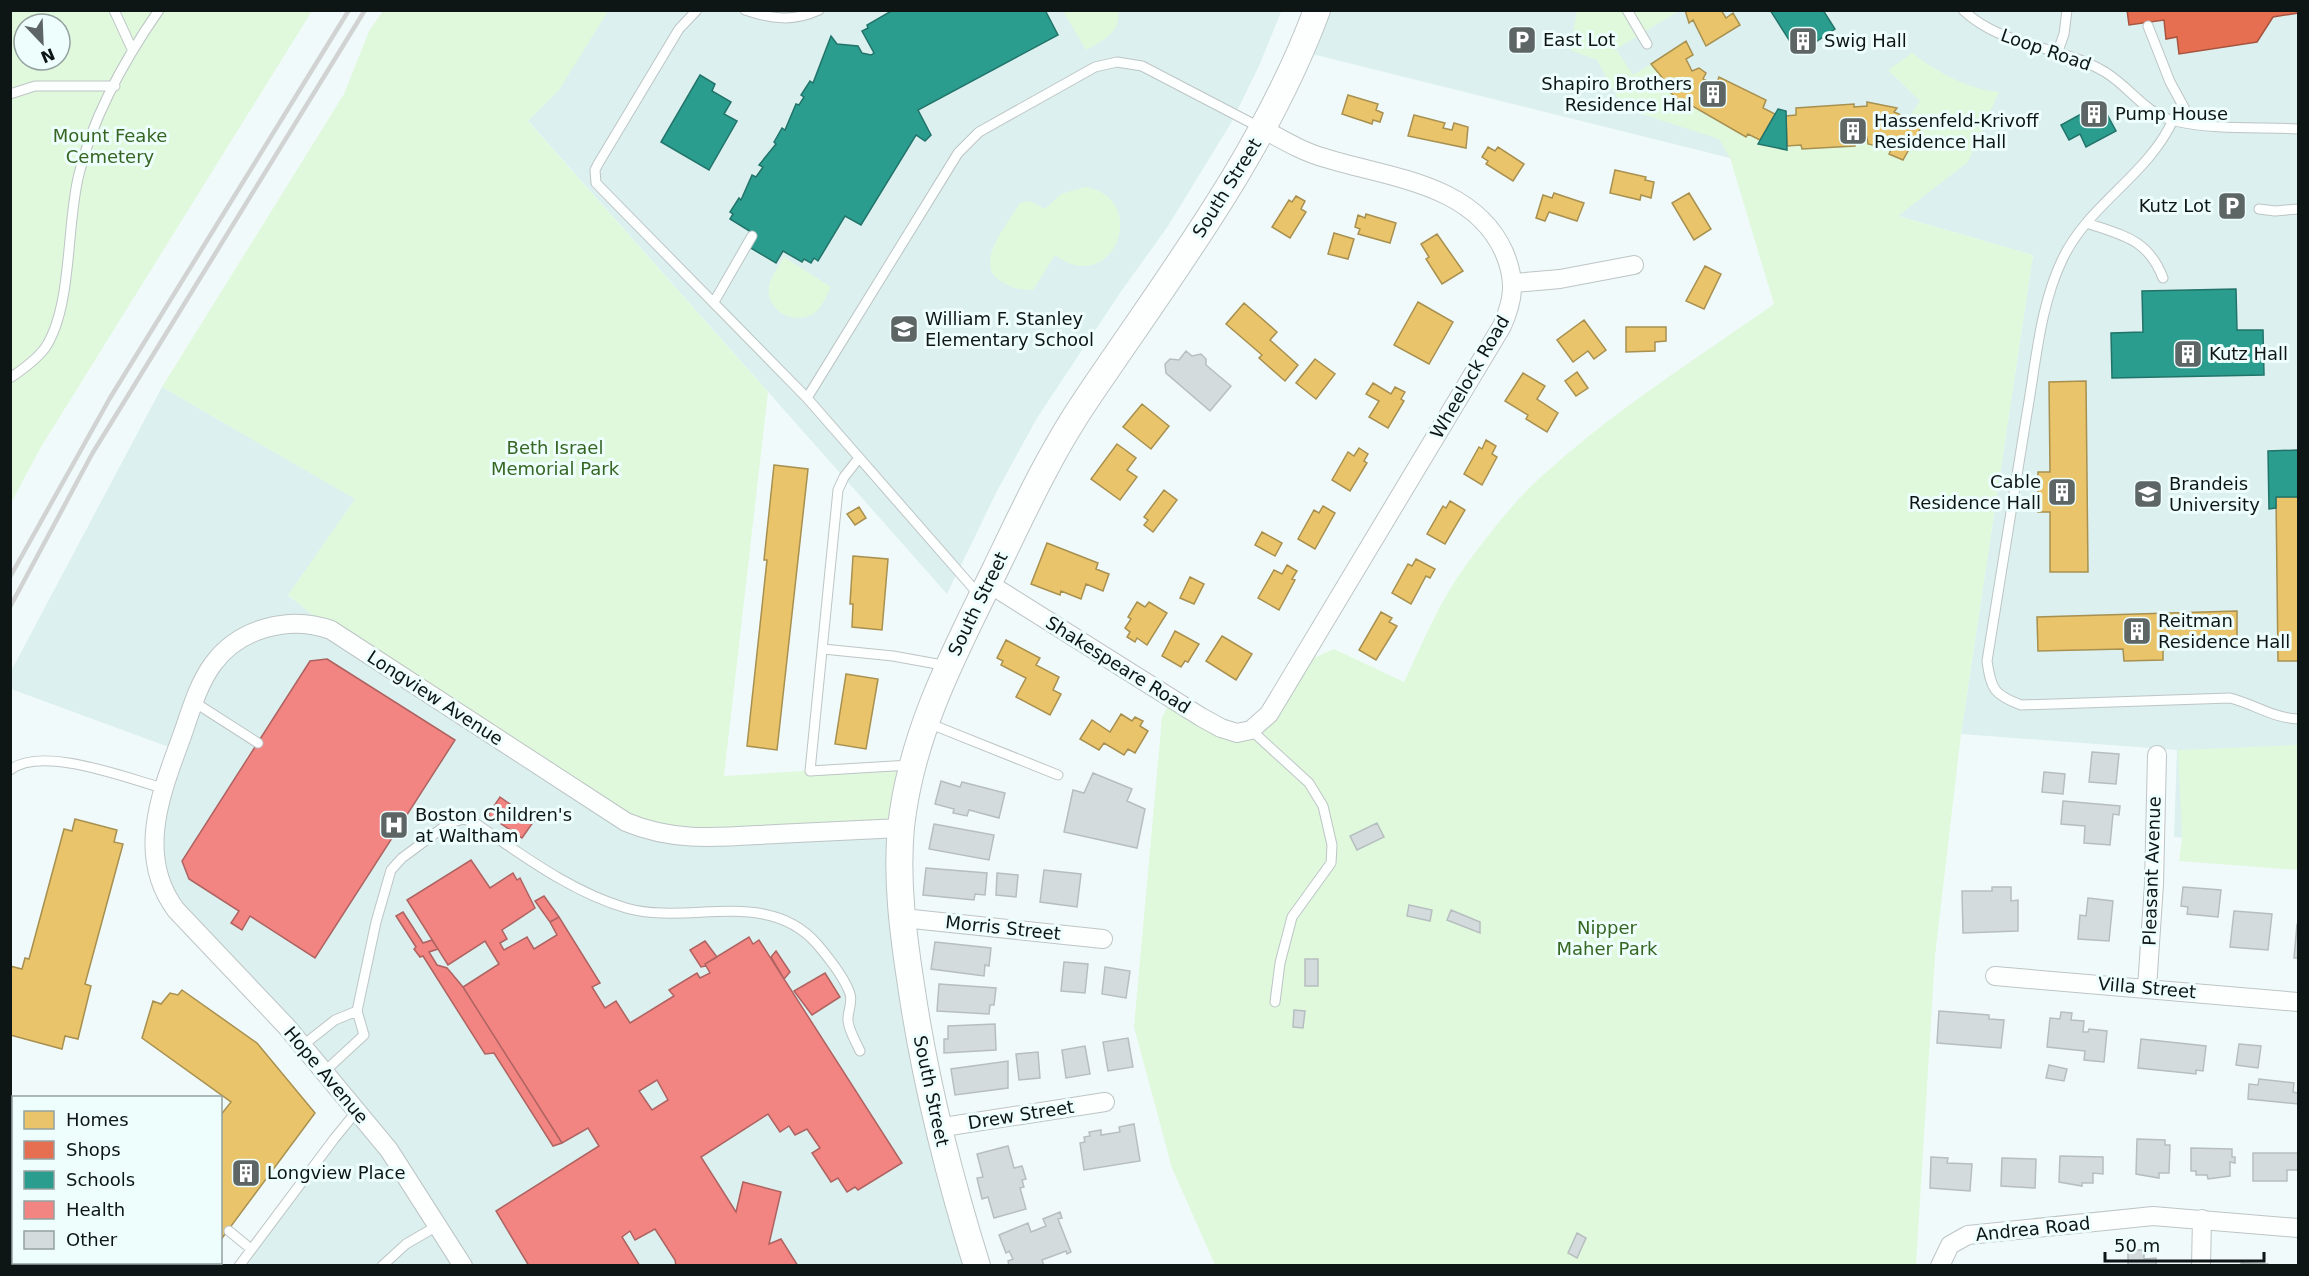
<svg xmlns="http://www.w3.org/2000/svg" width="2309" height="1276" font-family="'DejaVu Sans',sans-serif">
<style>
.built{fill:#dbf0ef}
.green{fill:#e0f9dd;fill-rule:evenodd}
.homes{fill:#e9c46a;stroke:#a79050;stroke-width:1.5}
.shops{fill:#e76f51;stroke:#a6543f;stroke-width:1.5}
.schools{fill:#2a9d8f;stroke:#22746a;stroke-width:1.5}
.health{fill:#f28482;stroke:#ae6361;stroke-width:1.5;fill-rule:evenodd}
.building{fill:#d4dbdd;stroke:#b6bebf;stroke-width:1.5}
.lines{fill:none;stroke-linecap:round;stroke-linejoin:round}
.service-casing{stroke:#bdc5c5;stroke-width:11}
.minor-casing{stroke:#bdc5c5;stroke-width:20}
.secondary-casing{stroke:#bdc5c5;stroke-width:28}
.service{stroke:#fdfefe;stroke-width:9}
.minor{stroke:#fdfefe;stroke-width:18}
.secondary{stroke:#fdfefe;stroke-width:26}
.rail{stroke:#d1d3d3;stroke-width:4.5}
.labels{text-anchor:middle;stroke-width:6;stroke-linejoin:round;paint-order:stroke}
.poi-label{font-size:18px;fill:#0e1515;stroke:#edfefd;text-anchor:start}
.street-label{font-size:18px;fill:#0e1515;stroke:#edfefd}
.park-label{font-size:18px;fill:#366622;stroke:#edfefd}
</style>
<rect width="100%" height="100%" fill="#f1fafa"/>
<path class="built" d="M1278,10l3,2 -22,54 -28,57 -63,103 -48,67 -83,125 -40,73 -50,103 -516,-583z
M1317,10l981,1v838l-124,-12 3,-87 -216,-16 72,-479 -135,-39 -168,-58 -430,-107z
M162,387l194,112 -68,97 338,226 275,6v64l76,373h-738l117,-153 -172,-193 -27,-55 20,-114 -166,-61 -1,-16z"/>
<path class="green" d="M11,11h301l-271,436 -30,56zM24,24h36v36h-36z
M383,11h225l-49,79 -31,31 240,271 -44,384 188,-12 -11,64 -253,3 -317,-201 -43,-35 67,-96 -193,-112 182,-293 25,-63z
M1063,11h55c4,21 -16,30 -32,39z
M1577,11h102l-63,38 17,26 18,-11 18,22 -4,3 22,18 2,-3 14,6 -1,3 44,23 2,-2 12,6 -1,4 28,6v-4l14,-1 1,4 53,-3 -1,-9h13l1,7 8,2 4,-8 13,7 -4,9 15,5 19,-34 -14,-8 11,-16 -32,-31 24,-17c27,20 53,35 87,39l-31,70 -70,54 135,39 -72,479 -26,222 -19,309h-701l-43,-97 -38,-141 28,-310 10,-18 72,33 56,-68 34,-15 70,33c19,-40 36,-82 62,-117 25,-34 52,-69 84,-96 69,-62 149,-112 224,-165l-44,-146 -11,-19 -96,-31 -26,-48 -27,-10z
M1085,187c67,11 28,112 -30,68l-22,35c-15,0 -22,-2 -34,-10 -26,-17 11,-59 21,-77l10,-2 15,8 16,-15z
M784,257l47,30c-5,9 -9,21 -18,27 -20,12 -48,-4 -44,-28 2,-10 10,-20 15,-29z
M2298,745v125l-119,-9 3,-23 -4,-88z"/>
<path class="homes" d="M1685,10h36l5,8 7,-5 7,12 -34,21 -13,-26 -4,3z
M1686,41l7,14 -7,4 6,12 7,-3 7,5 -3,6 13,6 3,-8 47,23 -3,8 12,6 -15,26 -12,-6 -2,3 -57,-33 -2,3 -22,-19 4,-2 -18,-22z
M1348,95l30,9 -2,6 7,3 -3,9 -7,-2 -1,4 -30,-10z
M1867,102l30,6 -3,4 29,12 -20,36 -14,-6 4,-9 -13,-7 -3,8 -9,-2 -1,-7h-13l1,9 -53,3 -1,-4 -14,1 -1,-30 10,-1v-7l58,-4v3l13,-1z
M1414,115l31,8 -2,5 9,2 2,-7 14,4 -2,21 -58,-12z
M1488,147l7,4 3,-4 26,17 -11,17 -27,-17 2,-3 -6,-4z
M1615,170l31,7 -1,3 9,2 -3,16 -10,-3 -1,5 -30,-7z
M1554,193l30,10 -7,18 -28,-9 -4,9 -9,-3 7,-23 9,3z
M1689,193l22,36 -17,11 -22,-37z
M1296,196l9,5 -4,8 5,3 -16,26 -18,-11 17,-27 3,2z
M1366,214l30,9 -6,20 -32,-9 2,-5 -5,-2 3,-12 7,3z
M1334,233l20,6 -6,20 -20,-5z
M1437,234l26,37 -21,13 -16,-25 3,-2 -8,-13z
M1705,266l16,8 -17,35 -18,-8z
M1418,302l35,20 -24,42 -35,-19z
M1244,303l33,29 -7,8 28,25 -13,16 -26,-23 3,-3 -36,-31z
M1584,320l22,30 -12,9 -6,-8 -15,11 -16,-22z
M1626,327h40v14l-11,1v9l-29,1z
M1315,359l20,15 -19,25 -20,-16z
M1577,372l11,16 -12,8 -11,-15z
M1523,373l22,13 -8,13 21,14 -11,19 -21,-13 2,-4 -23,-14z
M2086,381l2,191h-38v-60h-12v-40h12l-1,-90z
M1373,383l18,11 4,-7 10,5 -4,7 3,2 -16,27 -19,-11 10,-16 -13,-7z
M1142,404l27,22 -18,23 -28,-22z
M1486,440l10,6 -4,8 5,3 -15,28 -18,-11 15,-27 3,2z
M1117,444l19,14 -9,12 10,7 -17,23 -29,-21z
M1359,448l9,6 -4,7 3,2 -17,28 -18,-11 16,-28 6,4z
M774,465l34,4 -31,281 -30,-4 20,-186h-3z
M1164,490l13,10 -24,32 -9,-7 4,-5 -4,-3z
M2276,497h22v164h-20z
M1450,501l15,9 -20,34 -18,-10 16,-28 3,2z
M1323,506l12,7 -20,36 -17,-10 16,-29 5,3z
M859,507l7,11 -11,7 -8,-11z
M1262,532l20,11 -7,13 -20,-11z
M1047,543l51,20 -2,6 13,5 -6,17 -17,-7 -5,15 -20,-8 -1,4 -29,-11z
M853,556l35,3 -6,71 -30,-3 1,-23h-3z
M1416,559l19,10 -5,9 -4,-2 -15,28 -19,-11 16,-29 4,2z
M1287,565l10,6 -5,8 3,1 -16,30 -21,-12 16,-28 8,4z
M1190,577l14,7 -10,20 -14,-6z
M1137,602l8,5 4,-5 18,11 -20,32 -10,-7 -2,4 -8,-5 3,-5 -5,-4 6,-9 -3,-2z
M2237,611v35l-74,2v12l-39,1 -1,-12 -85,2 -1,-34z
M1381,612l11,6 -3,4 8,4 -21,34 -17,-10z
M1175,631l24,13 -11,18 -3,-1 -4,6 -19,-11z
M1222,636l30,18 -16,26 -30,-19z
M1006,640l34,18 -4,7 23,12 -6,13 8,4 -11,21 -34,-18 10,-19 -25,-13 2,-4 -6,-3z
M846,674l32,5 -12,70 -31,-5z
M1121,714l11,7 3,-4 8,4 -3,5 8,5 -13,22 -7,-4 -4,6 -20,-12 -5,7 -19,-11 12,-19 18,12z
M75,819l42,11 -3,12 9,2 -38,140 6,2 -13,53 -13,-3 -3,13 -52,-14v-69l12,3 3,-11 4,1 35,-130 8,2z
M182,990l75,53 58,70 -95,128v-125l11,-14 -89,-64 11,-37 8,3 9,-11 8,2z
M11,1180l3,1v70l-4,-1z
M82,1262h123l-2,4h-122z"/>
<path class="shops" d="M2127,10h171v3l-25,4 -16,25 -78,12 -2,-17 -11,2 -2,-19 -35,5z"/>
<path class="schools" d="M893,10h152l13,25 -140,75 13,25 -6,6 -9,-6 -55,90 -16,-9 -27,45 -4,-3 -3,5 -7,-4 -2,3 -19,-11 -7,12 -27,-16 7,-12 -26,-16 3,-5 -3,-2 9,-14 2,2 11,-25 4,2 7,-10 -4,-2 17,-21 -2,-2 8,-14 3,2 11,-26 3,1 5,-8 -3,-2 9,-14 3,2 18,-47 6,8 21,2 4,7 9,2 3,-2 -12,-22 6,-3 -1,-3z
M1770,10h53l12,19 -37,25z
M700,75l15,9 -3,7 19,11 -7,12 13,7 -28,49 -48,-28z
M2101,103l15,28 -30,16 -6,-13 -11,6 -8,-15z
M1778,109l8,2 1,39 -29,-6z
M2236,289l1,41h26l1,45 -152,3 -1,-45 32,-1 -1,-41z
M2298,450v47h-22v11l-7,1 -1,-58z"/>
<path class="health" d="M327,659l128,81 -140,218 -65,-42 -8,14 -11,-7 8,-12 -50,-32 -7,-18 128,-200z
M500,797l34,24 -12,17 -34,-23z
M471,860l19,28 23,-15 4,7 3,-2 15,30 -33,22 5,9 -7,4 4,7 23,-13 7,12 23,-14 -7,-13 9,-5 41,66 -8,4 13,21 11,-7 14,22 44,-27 -5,-6 28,-17 3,5 10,-5 -5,-9 44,-27 4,7 6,-4 143,223 -44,27 -3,-3 -8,5 -9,-14 -7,4 -19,-29 8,-5 -13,-19 -12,6 -6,-9 -9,6 -12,-18 -67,43 35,55 7,-30 38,10 -12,52 12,-5 17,27h-122l-1,-6 -20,-31 -20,11 -5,-9 -8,6 18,29h-111l-33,-55 103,-65 -11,-18 -26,15 -99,-156 36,-23 -14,-23 -37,24 -41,-65zM657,1080l11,20 -16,10 -13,-19z
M544,896l15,21 -9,5 -15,-21z
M403,912l20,31 9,-3 6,9 -9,3 8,13 10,3 16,19 99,156 -9,3 -59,-93 -9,1 -62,-98 -3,1 -6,-8 2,-2 -20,-31z
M705,941l12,16 -12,7 1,2 -5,1 -11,-17z
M776,951l14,21 -6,7 -13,-22z
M825,973l15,24 -28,18 -18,-24z"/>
<path class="building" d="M1186,351l6,5 9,-2 5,5v6l25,21 -21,25 -44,-38 -1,-9 5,-5 9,1z
M2092,752l27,2 -3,30 -27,-2z
M2044,772l21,2 -2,20 -21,-2z
M1093,773l39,16 -5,12 18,8 -8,39 -73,-16 9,-42 11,3z
M941,781l19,6 2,-5 43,11 -6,25 -30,-8 -2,6 -14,-3 1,-4 -19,-5z
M2063,801l57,5 -1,9 -6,-1 -3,31 -26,-2 1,-17 -24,-2z
M1377,823l7,14 -27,13 -7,-14z
M934,824l60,11 -5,25 -60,-11z
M926,868l61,5 -2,22 -10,-1 -1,6 -51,-5z
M1044,870l37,4 -4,33 -37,-5z
M997,873l21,2 -2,22 -20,-2z
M1992,887h19v14l7,-1v31l-55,2 -1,-42h30z
M2183,887l38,3 -3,27 -31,-3 1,-7 -7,-1z
M2088,898l25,3 -4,40 -31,-2 2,-24 6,1z
M1409,905l23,5 -2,11 -23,-5z
M1451,910l29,12v11l-33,-13z
M2234,911l38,3 -4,36 -38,-3z
M2297,925l1,1v32h-4z
M935,942l56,6 -2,18 -4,-1 -1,11 -53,-7z
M1305,959h13v27h-13z
M1064,962l24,2 -3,29 -24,-2z
M1105,967l25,4 -4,27 -24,-4z
M939,984l57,4 -2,17h-4l-1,9 -52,-3z
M1294,1010l11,1 -2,17 -10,-1z
M1939,1011l50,4v4l15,1 -3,28 -64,-5z
M2061,1012l11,1 -1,7 13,1 -1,11h5l1,-3 18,2 -3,31 -20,-2 1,-9 -38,-4 3,-29 10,1z
M995,1024l1,26 -52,3v-14h4v-13z
M1128,1038l5,29 -25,4 -5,-29z
M2141,1039l65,7 -3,25 -7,-1v4l-58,-6z
M2239,1044l22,2 -3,22 -22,-3z
M1085,1046l5,28 -24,4 -4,-28z
M1038,1052l2,26 -21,2 -3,-26z
M1008,1061v27l-53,7 -4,-26z
M2049,1065l18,4 -3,12 -18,-3z
M2259,1079l35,4 -1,9 5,1v11l-50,-5 1,-15 9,1z
M1134,1124l6,37 -56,9 -4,-27 5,-1 -1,-5 6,-1 -1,-4 12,-2v5l19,-3 -1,-5z
M2137,1139l28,1v5h5l-1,28h-10v5l-23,-4z
M1008,1146l6,22 8,-2 4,13 -4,1 2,7 -4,1 6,21 -32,9 -6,-21 -6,2 -5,-21 6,-1 -6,-23z
M2191,1148l41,1v8h3v6l-5,-1v14l-22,3 -1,-4h-11v-4h-5z
M2253,1153h45v17h-11v11h-34z
M10,1154l4,1 -3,25h-1z
M2060,1156l43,1v17l-10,-1v10h-11v3l-23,-4z
M1931,1157l17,1 -1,5 25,1 -2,27 -40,-3z
M2002,1158l34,1 -1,29 -34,-2z
M1060,1212l2,6 -4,1 13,33 -4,2 -1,-3 -24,9 2,6h-35l-1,-5 5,-2 -4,-8 -3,2 -7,-18 29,-12 3,9 15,-6 -3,-7z
M1577,1233l9,5 -9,20 -9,-5z
M2128,1250h16v9l12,-1v8h-28z
M2241,1263l27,1v2h-27z"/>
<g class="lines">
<g class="service-casing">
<path id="service" d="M114,10l18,39
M697,10l-18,19 -81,135 -3,6 1,13 211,215 173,198
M745,10c27,9 48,12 74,0
M1627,10l20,34
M1963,10c40,38 97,35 142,62 25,15 40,42 70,49 40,9 83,6 123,8
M2148,26l22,56 23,42
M2057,54l7,-20 3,-24
M10,94l25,-8h80
M2173,120c-25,55 -84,84 -110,138 -23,47 -27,104 -36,155 -13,83 -27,165 -40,248 4,28 7,34 34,44l209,-7c24,6 43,20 68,21
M2259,209l16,2 23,-2
M2087,223c37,13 61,16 76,55
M714,302l38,-66
M10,378c12,-8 26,-18 35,-30 28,-42 21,-124 34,-174 14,-58 46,-115 80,-164
M807,398l151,-245 21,-21 116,-65 22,-5 25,4 119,62
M859,458l-15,19 -6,13 -28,281 100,-6
M823,649l70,7 55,10
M194,702l64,41
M928,723l130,52
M1251,730l58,53 14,23 9,39 -1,18 -39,54 -12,46 -5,39
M10,770c32,-25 116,8 153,18
M302,1046l33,-26 22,-9
M324,1072l40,-37 -7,-24 19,-89 15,-52 11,-12 47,-35 15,-4 11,4c46,31 96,69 151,85 63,18 141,-21 191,36 11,13 28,34 33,50 3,9 -3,18 -2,27 1,10 8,21 12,30
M229,1231l22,18
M239,1266l95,-127 22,-27
M382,1266l24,-22 31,-18"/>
</g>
<g class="minor-casing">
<path id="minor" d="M1514,283l46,-4 74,-14
M988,583l213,134 20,11 16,5 14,-3 18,-16 233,-388c12,-27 14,-46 2,-74 -31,-69 -115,-74 -179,-94 -22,-6 -42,-18 -62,-29
M903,918l200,21
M1995,976l303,26
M2147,988l7,-104 3,-129
M937,1128l168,-26
M463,1266l-74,-116 -103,-124 -110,-116c-39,-52 -17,-112 3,-166 10,-26 17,-57 34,-80 26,-36 77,-49 118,-34l295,192c50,21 96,15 150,12 42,-2 83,-4 125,-6
M1940,1266l10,-21 18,-10 185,-19 145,12
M2201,1266l1,-47"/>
</g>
<g class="secondary-casing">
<path id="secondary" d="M977,1266c-29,-93 -52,-185 -66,-281 -8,-52 -15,-106 -10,-158 10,-93 53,-174 94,-257 28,-58 55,-117 91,-170 84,-125 178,-247 231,-390"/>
</g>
<use href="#service" class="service"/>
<use href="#minor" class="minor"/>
<use href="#secondary" class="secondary"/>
<path class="rail" d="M10,577l100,-179 239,-388
M10,607l82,-153 273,-444"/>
</g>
<defs>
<g id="parking-square" transform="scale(1.5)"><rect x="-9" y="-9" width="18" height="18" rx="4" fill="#5d6565" stroke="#edfefd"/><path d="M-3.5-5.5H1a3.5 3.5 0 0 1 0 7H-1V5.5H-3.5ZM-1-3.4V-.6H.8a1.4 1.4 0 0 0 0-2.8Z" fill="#fff"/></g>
<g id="building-square" transform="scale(1.5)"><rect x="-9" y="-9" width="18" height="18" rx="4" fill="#5d6565" stroke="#edfefd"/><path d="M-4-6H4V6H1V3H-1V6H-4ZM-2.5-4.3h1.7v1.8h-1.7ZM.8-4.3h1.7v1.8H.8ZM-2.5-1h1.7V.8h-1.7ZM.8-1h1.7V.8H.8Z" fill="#fff"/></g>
<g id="school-square" transform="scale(1.5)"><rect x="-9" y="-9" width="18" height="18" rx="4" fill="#5d6565" stroke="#edfefd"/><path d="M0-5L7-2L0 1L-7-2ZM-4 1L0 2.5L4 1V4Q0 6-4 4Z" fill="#fff"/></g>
<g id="university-square" transform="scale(1.5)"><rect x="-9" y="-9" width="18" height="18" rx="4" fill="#5d6565" stroke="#edfefd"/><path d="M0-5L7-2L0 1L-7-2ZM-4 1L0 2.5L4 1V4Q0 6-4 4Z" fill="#fff"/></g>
<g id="hospital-square" transform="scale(1.5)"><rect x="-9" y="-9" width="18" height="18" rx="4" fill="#5d6565" stroke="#edfefd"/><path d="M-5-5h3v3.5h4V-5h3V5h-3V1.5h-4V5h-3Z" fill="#fff"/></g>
</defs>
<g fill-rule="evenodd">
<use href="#parking-square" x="1522" y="40"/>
<use href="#building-square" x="1803" y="41"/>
<use href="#building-square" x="1713" y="94"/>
<use href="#building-square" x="2094" y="114"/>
<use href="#building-square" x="1853" y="131"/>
<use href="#parking-square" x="2232" y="206"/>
<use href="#school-square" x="904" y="329"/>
<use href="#building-square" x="2188" y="354"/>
<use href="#building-square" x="2062" y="492"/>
<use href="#university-square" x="2148" y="494"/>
<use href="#building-square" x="2137" y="631"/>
<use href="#hospital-square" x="394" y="825"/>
<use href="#building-square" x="246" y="1173"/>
</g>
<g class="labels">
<g class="poi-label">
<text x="1543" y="46">East Lot</text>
<text x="1824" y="47">Swig Hall</text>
<text x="1692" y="90" text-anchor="end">Shapiro Brothers<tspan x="1692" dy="21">Residence Hal</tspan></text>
<text x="2115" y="120">Pump House</text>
<text x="1874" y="127">Hassenfeld-Krivoff<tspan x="1874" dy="21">Residence Hall</tspan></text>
<text x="2211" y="212" text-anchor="end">Kutz Lot</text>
<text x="925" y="325">William F. Stanley<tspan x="925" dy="21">Elementary School</tspan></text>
<text x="2209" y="360">Kutz Hall</text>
<text x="2041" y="488" text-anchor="end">Cable<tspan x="2041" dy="21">Residence Hall</tspan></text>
<text x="2169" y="490">Brandeis<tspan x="2169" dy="21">University</tspan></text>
<text x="2158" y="627">Reitman<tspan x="2158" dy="21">Residence Hall</tspan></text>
<text x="415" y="821">Boston Children's<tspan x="415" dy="21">at Waltham</tspan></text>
<text x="267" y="1179">Longview Place</text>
</g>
<g class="street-label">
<text transform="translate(2046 50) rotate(19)" y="6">Loop Road</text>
<text transform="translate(1227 188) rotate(-58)" y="6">South Street</text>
<text transform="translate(1470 377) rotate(-60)" y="6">Wheelock Road</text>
<text transform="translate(978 604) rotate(-64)" y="6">South Street</text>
<text transform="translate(1118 665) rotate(32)" y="6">Shakespeare Road</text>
<text transform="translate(435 698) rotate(33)" y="6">Longview Avenue</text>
<text transform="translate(2152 871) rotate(-88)" y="6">Pleasant Avenue</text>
<text transform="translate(1003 928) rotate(6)" y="6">Morris Street</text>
<text transform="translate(2147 988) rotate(5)" y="6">Villa Street</text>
<text transform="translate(326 1075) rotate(50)" y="6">Hope Avenue</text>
<text transform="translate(931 1091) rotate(78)" y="6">South Street</text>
<text transform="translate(1021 1115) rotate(-9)" y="6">Drew Street</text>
<text transform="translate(2033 1229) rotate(-6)" y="6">Andrea Road</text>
</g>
<g class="park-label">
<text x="110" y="142">Mount Feake<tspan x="110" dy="21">Cemetery</tspan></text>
<text x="555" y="454">Beth Israel<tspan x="555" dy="21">Memorial Park</tspan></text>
<text x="1607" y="934">Nipper<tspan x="1607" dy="21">Maher Park</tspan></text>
</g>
</g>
<rect width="2309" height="1276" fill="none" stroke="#0e1515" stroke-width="24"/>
<rect x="12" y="1096" width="210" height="168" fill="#edfefd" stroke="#94a1a0" stroke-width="1.5"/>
<rect x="24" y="1111" width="30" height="18" fill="#e9c46a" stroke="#94a1a0" stroke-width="1.5"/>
<text x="66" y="1126" font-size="18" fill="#0e1515">Homes</text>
<rect x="24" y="1141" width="30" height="18" fill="#e76f51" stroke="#94a1a0" stroke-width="1.5"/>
<text x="66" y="1156" font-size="18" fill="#0e1515">Shops</text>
<rect x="24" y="1171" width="30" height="18" fill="#2a9d8f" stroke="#94a1a0" stroke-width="1.5"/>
<text x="66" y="1186" font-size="18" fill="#0e1515">Schools</text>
<rect x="24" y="1201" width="30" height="18" fill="#f28482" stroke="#94a1a0" stroke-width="1.5"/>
<text x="66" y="1216" font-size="18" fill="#0e1515">Health</text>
<rect x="24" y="1231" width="30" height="18" fill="#d4dbdd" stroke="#94a1a0" stroke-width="1.5"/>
<text x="66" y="1246" font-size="18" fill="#0e1515">Other</text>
<g transform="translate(42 42) rotate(157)"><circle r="28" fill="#edfefd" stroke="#94a1a0" stroke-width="1.5"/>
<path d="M0-4.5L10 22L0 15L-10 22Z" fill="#5d6565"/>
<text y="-9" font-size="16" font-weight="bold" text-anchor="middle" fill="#0e1515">N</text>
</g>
<path d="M2105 1252v9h159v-9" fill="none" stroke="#0e1515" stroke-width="3"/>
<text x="2114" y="1252" font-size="18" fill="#0e1515" stroke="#edfefd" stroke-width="4.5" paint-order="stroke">50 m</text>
</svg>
